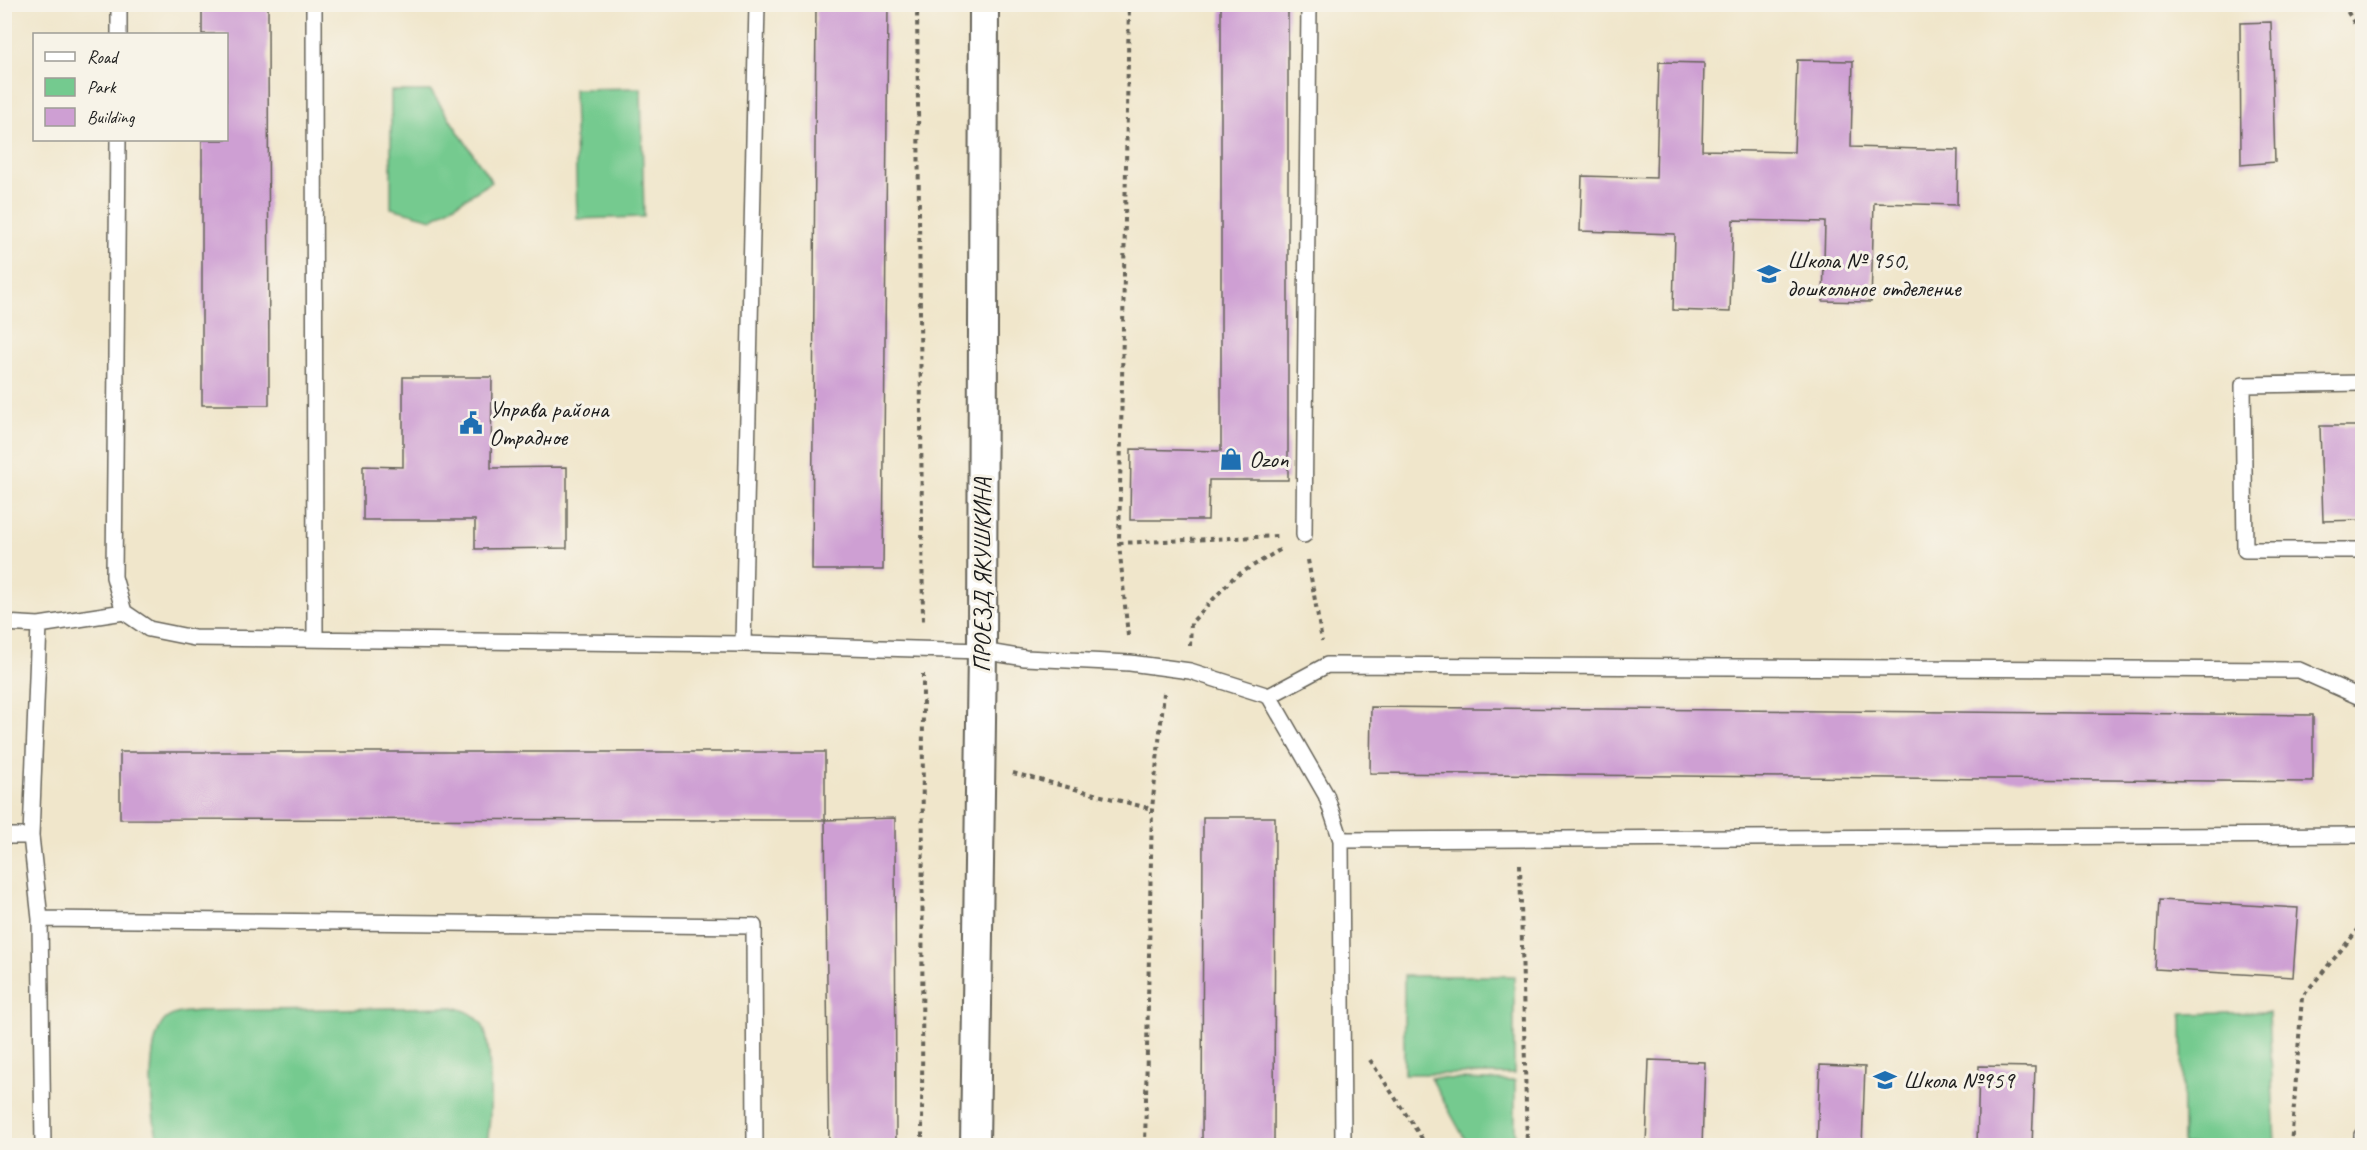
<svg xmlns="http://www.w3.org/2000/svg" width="2367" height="1150" font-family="Caveat,sans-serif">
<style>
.green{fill:#74ca8f;stroke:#487356;stroke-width:1.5}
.building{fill:#ce9fd3}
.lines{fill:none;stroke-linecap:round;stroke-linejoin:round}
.lane-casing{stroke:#666359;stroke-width:18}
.street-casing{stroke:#666359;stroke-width:32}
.path{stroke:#666359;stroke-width:4;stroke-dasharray:4.5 4.5;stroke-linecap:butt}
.lane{stroke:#fff;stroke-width:15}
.street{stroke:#fff;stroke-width:28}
.labels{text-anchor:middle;stroke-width:6;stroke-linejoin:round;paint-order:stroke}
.poi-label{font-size:24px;fill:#1c1c1c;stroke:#f7f3e8;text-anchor:start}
.street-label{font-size:24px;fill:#1c1c1c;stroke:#f7f3e8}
</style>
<rect width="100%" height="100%" fill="#f7f3e8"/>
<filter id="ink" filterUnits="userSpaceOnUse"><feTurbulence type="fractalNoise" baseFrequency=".0167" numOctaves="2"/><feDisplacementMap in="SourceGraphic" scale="12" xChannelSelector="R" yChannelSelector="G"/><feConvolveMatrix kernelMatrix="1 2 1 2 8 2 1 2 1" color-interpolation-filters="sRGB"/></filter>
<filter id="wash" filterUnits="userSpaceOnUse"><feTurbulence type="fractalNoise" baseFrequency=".008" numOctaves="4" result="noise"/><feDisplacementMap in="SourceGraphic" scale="24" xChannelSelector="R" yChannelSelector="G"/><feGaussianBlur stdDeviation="1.35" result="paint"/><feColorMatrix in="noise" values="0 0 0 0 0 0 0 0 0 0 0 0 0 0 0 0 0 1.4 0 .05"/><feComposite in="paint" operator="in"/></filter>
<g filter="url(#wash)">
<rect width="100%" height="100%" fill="#f0e6cb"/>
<path class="green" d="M641,88l3,129 -67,2 -3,-130z
M391,91h40l61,91 -60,37 -41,-11z
M1404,976h110v98h-110z
M453,1007c12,3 23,7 30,19 9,18 9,100 3,119l-325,1c-12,-23 -16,-110 5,-127 9,-7 22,-7 32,-8z
M2269,1012l6,133h-92l-1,-131z
M1431,1078l84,3v64h-47z"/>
<g id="blocks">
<path class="building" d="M202,4h66l1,401h-67v-265h24v-106h-24z
M816,4h72l-5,566h-71z
M1221,4h67v476h-79l-1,40h-78l1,-71 90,2z
M2271,22l4,140 -34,3 -1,-142z
M1797,60l56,1 -2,86 107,3 -1,55 -83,-2 -3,99 -48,-1 2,-79 -92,-2 -3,92 -57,-2 2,-76 -95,-3 2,-55 74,2 3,-116 45,1 -2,87 92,2z
M403,377h89l-1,91 76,-1v81l-92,1v-29h-112v-54l40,1z
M2320,426h42v94l-39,1z
M1371,707l942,8v67l-943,-9z
M120,752h705v68l-705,-1z
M1203,817h72l-1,329h-72z
M895,818l1,328h-67l-4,-326z
M2159,900l139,8 -5,69 -138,-8z
M1649,1060l56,2 -3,84h-56z
M1820,1065l45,2 -3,79h-45z
M1979,1066l56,1 -3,79h-55z"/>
</g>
</g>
<g filter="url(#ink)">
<use href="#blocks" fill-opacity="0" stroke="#666359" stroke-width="1.5"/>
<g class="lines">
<g class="lane-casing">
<path id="lane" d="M314,4l1,635
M119,34v-30
M118,140l-4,437 10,35 25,17 45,9 549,6 239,7 43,7 105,5 60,8 79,25 57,99 15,45 1021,-5
M2362,383l-119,2 2,165h117
M1304,535l5,-531
M4,623l35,2 85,-13
M39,625l-8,211 9,83 714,7 1,220
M743,644l14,-640
M1269,696l58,-31 972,5 63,28
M4,836h27
M1341,840l2,306
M40,919l3,227
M2362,1146v-11"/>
</g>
<g class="street-casing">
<path id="street" d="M975,1146l7,-495 2,-647"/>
</g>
<path class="path" d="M917,4l6,621
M2343,4l19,32
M1119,543l160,-7
M1308,560l14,81
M1128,636l-9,-93 10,-539
M1190,646l1,-23 43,-46 49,-29
M1013,773l139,36
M1520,864l7,282
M1370,1060l57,86
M922,1146l1,-472
M1145,1146l7,-337 12,-116
M2291,1146l11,-149 60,-72"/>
<use href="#lane" class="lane"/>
<use href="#street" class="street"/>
</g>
</g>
<defs>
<g id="school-bare" transform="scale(1.8)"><path d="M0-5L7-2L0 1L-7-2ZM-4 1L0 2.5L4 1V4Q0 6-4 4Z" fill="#1f6fb2" stroke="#f7f3e8" stroke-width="2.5" paint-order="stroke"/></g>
<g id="civic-bare" transform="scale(1.8)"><path d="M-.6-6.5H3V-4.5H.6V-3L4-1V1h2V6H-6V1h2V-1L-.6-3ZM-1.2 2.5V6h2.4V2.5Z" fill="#1f6fb2" stroke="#f7f3e8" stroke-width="2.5" paint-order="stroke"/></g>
<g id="shop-bare" transform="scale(1.8)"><path d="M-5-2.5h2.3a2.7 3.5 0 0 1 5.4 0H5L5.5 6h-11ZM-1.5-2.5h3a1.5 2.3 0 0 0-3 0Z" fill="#1f6fb2" stroke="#f7f3e8" stroke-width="2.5" paint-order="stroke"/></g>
</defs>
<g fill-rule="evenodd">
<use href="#school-bare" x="1769" y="274"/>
<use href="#civic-bare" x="471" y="423"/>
<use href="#shop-bare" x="1231" y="459"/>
<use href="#school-bare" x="1885" y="1080"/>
</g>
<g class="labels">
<g class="poi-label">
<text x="1787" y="268">Школа № 950,<tspan x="1787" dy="28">дошкольное отделение</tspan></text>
<text x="489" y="417">Управа района<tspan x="489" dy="28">Отрадное</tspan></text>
<text x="1249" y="467">Ozon</text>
<text x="1903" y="1088">Школа №959</text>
</g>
<g class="street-label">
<text transform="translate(982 575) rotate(-90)" y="8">ПРОЕЗД ЯКУШКИНА</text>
</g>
</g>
<rect width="2367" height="1150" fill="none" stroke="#f7f3e8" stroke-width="24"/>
<rect x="33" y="33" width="195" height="108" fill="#f7f3e8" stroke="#9f9d96" stroke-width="1.5"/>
<rect x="45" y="52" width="30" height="9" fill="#ffffff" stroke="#9f9d96" stroke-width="1.5"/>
<text x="87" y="63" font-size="18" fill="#1c1c1c">Road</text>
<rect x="45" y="78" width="30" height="18" fill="#74ca8f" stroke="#9f9d96" stroke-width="1.5"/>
<text x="87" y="93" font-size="18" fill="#1c1c1c">Park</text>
<rect x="45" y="108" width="30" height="18" fill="#ce9fd3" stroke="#9f9d96" stroke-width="1.5"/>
<text x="87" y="123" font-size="18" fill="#1c1c1c">Building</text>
</svg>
